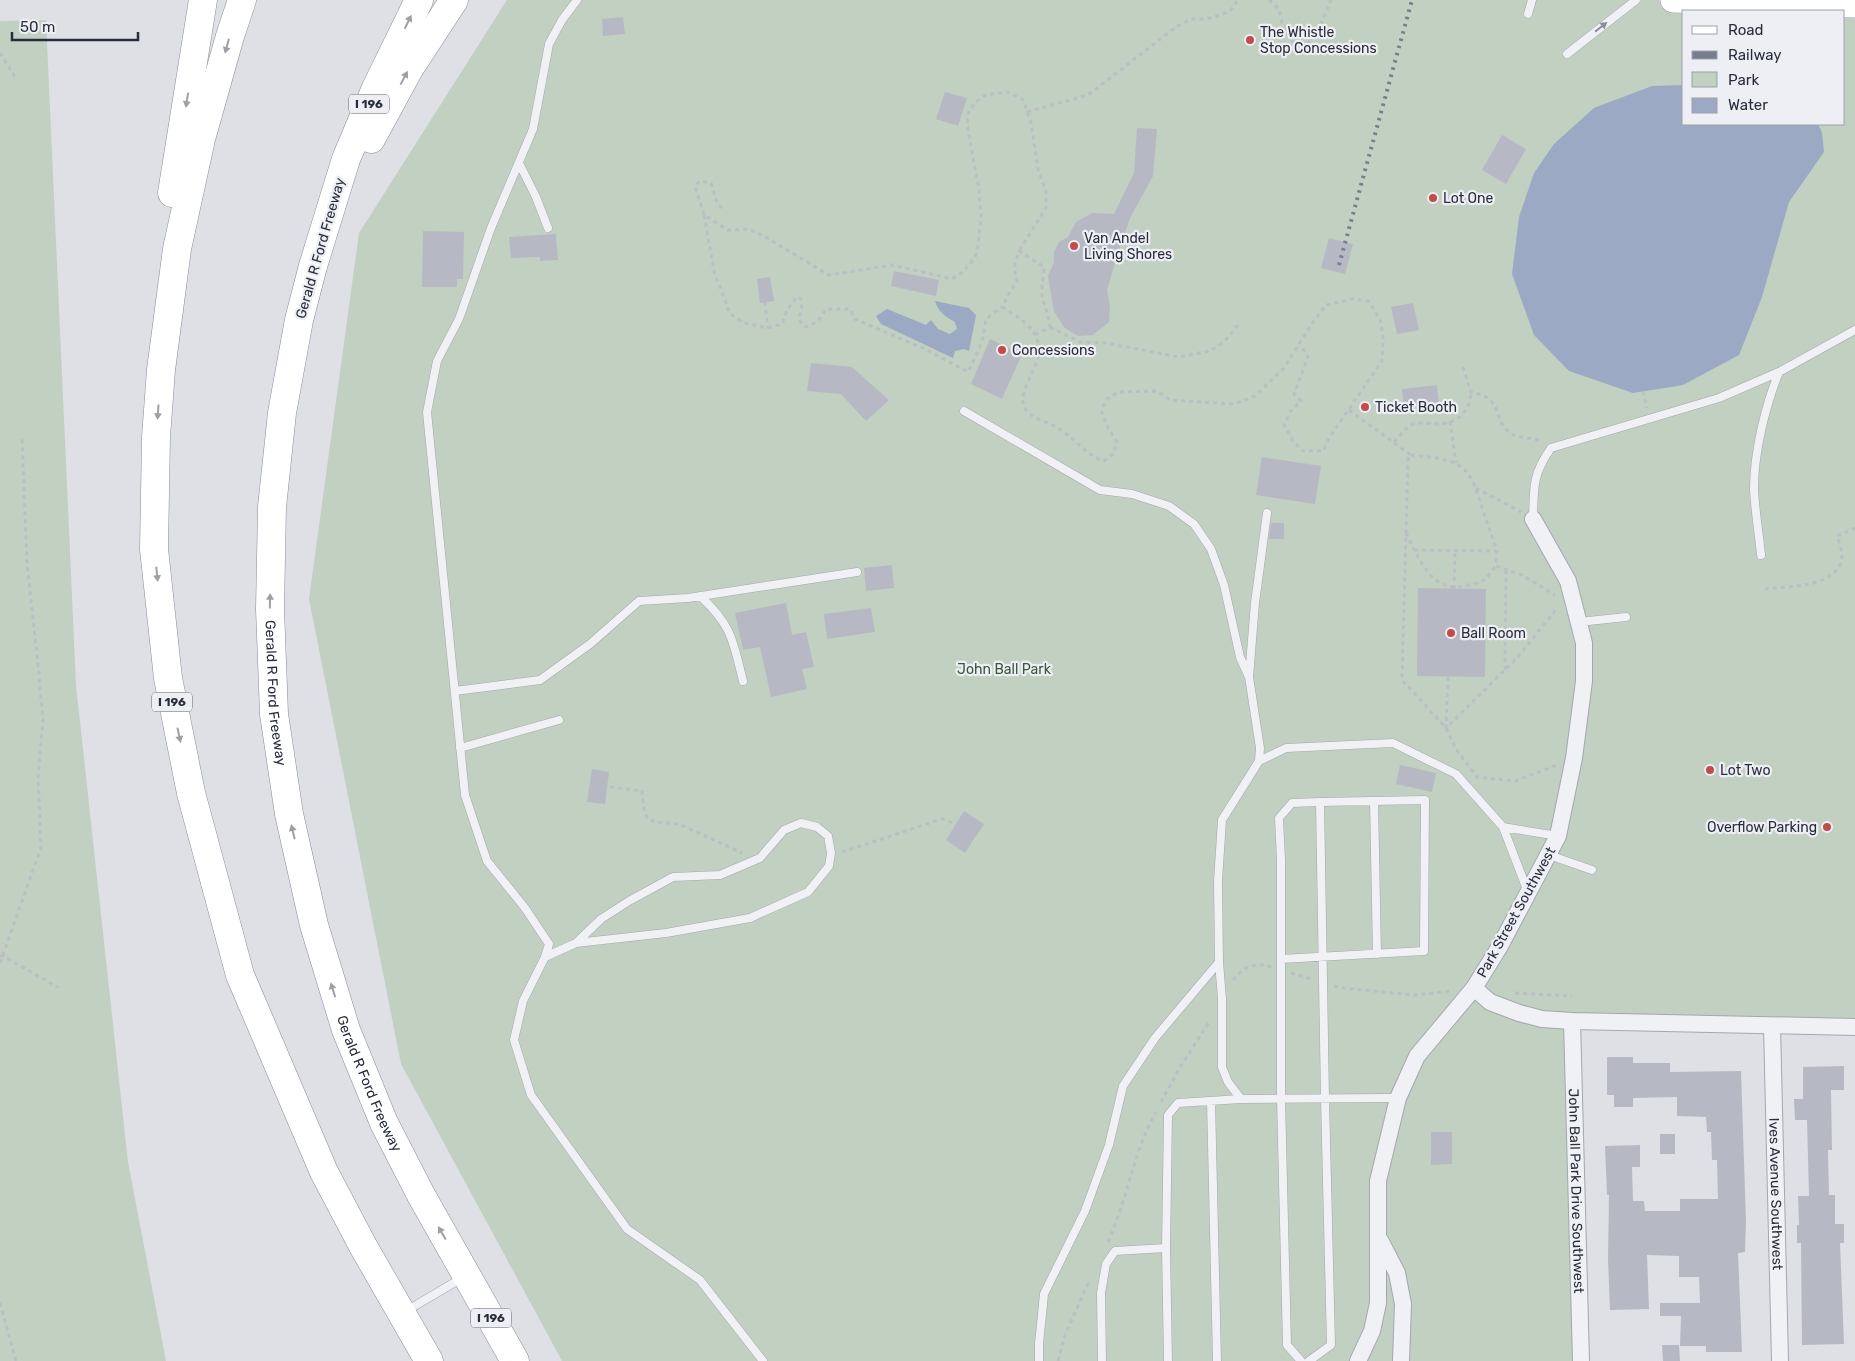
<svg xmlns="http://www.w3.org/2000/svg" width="1855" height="1361" font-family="Rubik,sans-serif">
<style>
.green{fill:#c1d0c0;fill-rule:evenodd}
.water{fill:#9ba9c4}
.building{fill:#b6b9c3}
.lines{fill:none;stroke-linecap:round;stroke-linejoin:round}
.lane-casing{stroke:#a4a7b0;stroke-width:9}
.street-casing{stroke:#a4a7b0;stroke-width:18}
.primary-casing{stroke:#9ea3b1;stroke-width:26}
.highway-casing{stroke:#868c9c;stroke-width:29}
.path{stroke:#bcbec5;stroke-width:3;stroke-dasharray:4 4;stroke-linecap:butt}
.lane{stroke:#f0f1f5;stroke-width:8}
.street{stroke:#f0f1f5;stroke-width:16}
.primary{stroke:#fff;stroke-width:25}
.highway{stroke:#fff;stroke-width:28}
.rail{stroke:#797e8f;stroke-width:4;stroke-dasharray:2.5 5;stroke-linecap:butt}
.oneway{fill:#9ea0a7}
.oneway2{fill:#8c8f98}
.poi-dot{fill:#c34b4b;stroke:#edeff4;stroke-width:2}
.labels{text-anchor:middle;stroke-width:4.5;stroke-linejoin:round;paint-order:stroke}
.shield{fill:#edeff4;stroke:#636773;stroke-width:1}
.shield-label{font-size:12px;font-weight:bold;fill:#282d3c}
.poi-label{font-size:14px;fill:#282d3c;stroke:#edeff4;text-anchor:start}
.street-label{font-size:14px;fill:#282d3c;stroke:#edeff4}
.park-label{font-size:14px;fill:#385737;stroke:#edeff4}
</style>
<rect width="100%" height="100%" fill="#dee0e6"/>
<path class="green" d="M507,0h1166l182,5v1023l-283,-7 9,340h-1019l-161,-297 -92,-465 50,-366zM1684,11h160v113h-160z
M46,20l30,665 52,477 38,199h-166v-1340z"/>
<path class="water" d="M1684,85v39h134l4,9 2,19 -35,50 -27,95 -23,58 -56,30 -50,8 -64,-22 -35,-36 -22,-61 7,-57 15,-44 20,-29 40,-36 58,-22z
M935,301l34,7 7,7 -7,36 -5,-2 -9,2 -2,7 -72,-34 -5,-8 11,-7 39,16 5,-5 7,9 12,5 7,-5 -2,-7c-10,-5 -17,-11 -20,-21z"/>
<path class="building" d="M623,17l2,17 -22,2 -1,-17z
M945,92l22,6 -9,28 -22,-7z
M1137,128l20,1 -4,47 -23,42 -15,45 -8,27 3,17 -1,15 -16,13 -15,1 -13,-8 -11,-16 -6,-36 6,-14v-10l5,-10 9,-5 8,-15 16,-9 22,1 20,-41z
M1502,135l24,14 -20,35 -24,-14z
M423,231l41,1 -1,47h-6v8h-35z
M556,234l2,26 -18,1v-4l-29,1 -2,-21z
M1329,238l24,6 -8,30 -24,-6z
M894,271l45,9 -3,16 -45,-10z
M770,277l4,24 -14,2 -3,-24z
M1413,303l6,27 -22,4 -6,-27z
M990,339l32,15 -20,45 -31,-15z
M811,363l41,4 37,33 -23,21 -25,-27 -34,-3z
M1437,385l2,19 -35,4 -2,-19z
M1262,457l59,9 -6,38 -59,-9z
M1271,523h13v16h-15z
M892,565l2,23 -28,3 -2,-23z
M1418,588l68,1 -1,88 -68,-1z
M786,603l6,32 14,-3 8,35 -12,2 5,20 -36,8 -11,-50 -17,3 -8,-37z
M871,608l4,24 -48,7 -3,-25z
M1400,765l36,8 -4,19 -36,-8z
M592,769l17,3 -4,32 -18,-2z
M964,811l20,13 -19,29 -19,-13z
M1607,1057h26v6h37v9l71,-1 5,151 -1,30 -7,1 4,99h-36v-6h-26l1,-30h-21v-13h40l-1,-26h-20v-21l-32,-1 2,54 -39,1 -2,-51 1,-64h-2l-2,-49 35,-1v22h-8l1,34h11l1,10h35v-12h38l-1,-39h-5l-1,-28h-4l-1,-15 -29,-1v-19l-44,1v9h-19v-12h-7z
M1844,1066v24h-13l1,60h-4l1,45h6v29h9v19h-4l4,101 -42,1 -1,-102h-4v-18h2l-1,-29h11l-2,-76h-12l-1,-21h9v-32z
M1431,1132h21v32l-21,1z
M1660,1134h15v20h-15z
M1662,1345h17l1,16h-17z"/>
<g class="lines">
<g class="lane-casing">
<path id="lane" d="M1528,14l4,-14
M1567,54l69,-54
M519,163l17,34 12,31
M964,411l136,79 32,4 37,12 25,18 17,25 13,36 16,72 9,20
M1533,519c1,-31 -1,-44 18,-71l168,-50 60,-26 76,-42
M1761,555c-2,-21 -6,-44 -7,-66 0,-37 11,-82 25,-117
M700,596c32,29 33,45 43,85
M1579,622l47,-5
M455,691l85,-11 50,-36 49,-43 49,-3 169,-26
M460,748l99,-28
M1259,761l1,-13 -11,-71 6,-74 12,-90
M1374,801l3,153
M1503,827l25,65
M1549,855l43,15
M576,943l25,-24 28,-18 44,-24 47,-2 40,-17 24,-28 17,-7 16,4 11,9 3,17 -2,13 -21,26 -58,26 -84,15 -90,10 -31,14 -22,44 -9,39 17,55 96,134 73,51 63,81
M545,957l4,-13 -24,-36 -38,-47 -22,-66 -38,-383 10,-51 22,-42 32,-91 42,-99 16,-85 13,-24 15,-20
M1281,959l143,-8 1,-151 -105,2
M1219,962l3,37v68l6,15 13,17 157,-1
M1211,1101l6,260
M406,1311l56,-33
M1039,1361v-17l5,-50 41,-83 24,-66 14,-59 32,-48 64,-76 -1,-81 4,-61 37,-59 27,-13 107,-5 63,31 47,53 55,9
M1102,1361l-1,-68 5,-29 9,-13 51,-3
M1168,1361l-2,-113 2,-133 10,-12 63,-4
M1301,1361l-14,-16 -6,-246v-239l-2,-42 13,-15 28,-1 5,297 6,246 -22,16"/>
</g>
<g class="street-casing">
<g id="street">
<path d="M1533,519l35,62 16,62v38l-10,77 -16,78 -58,110 -26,42 16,14 29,11 23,6 30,2 283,6"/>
<path id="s1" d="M1572,1021l9,340"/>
<path id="s2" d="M1772,1026l8,335"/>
<path d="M1380,1240l17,33 6,31 -2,57"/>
<path d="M1358,1361l14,-30 6,-28v-122l20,-83 19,-42 57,-68"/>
</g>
</g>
<g class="primary-casing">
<path id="primary" d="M1673,0l182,5"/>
</g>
<g class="highway-casing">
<g id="highway">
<path d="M242,0l-12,36 -29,103 -24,110 -16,121 -5,67 -2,112 14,129 23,115 49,182 84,197 39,74 66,115"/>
<path id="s3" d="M419,0l-43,88 -30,71 -33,107 -14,54 -17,93 -10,94 -2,102 4,105 15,100 25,111 32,105 38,93 37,72 94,166"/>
<path d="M371,139l38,-70 45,-69"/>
<path d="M172,193l31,-193"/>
</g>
</g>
<path class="path" d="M1269,0l10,9 3,14 10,18 5,3h9l9,-7 16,-37
M0,53l15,24
M1027,112l61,-17 88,-68 15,-8h15l15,-4 9,-4 7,-10 3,-1
M722,208l-5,-5 -6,-20 -11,-2 -5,5 9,29 24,15 20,-1 14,6 67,40 64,-10 59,14 11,-7 12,-14 3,-13 3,-28 -2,-27 -12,-66 2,-14 8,-9 9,-6 22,-3 15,8 8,23 7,46 8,23v16l-27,43
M704,215l11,61 6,13 9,25 14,9 24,5 14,-4 5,-14 10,-13 4,2 1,5 -3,16 6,7c11,-3 16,-8 21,-18h24l5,10 72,31 41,22c4,-9 9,-17 12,-26 9,-21 -3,-25 23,-39
M765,302l3,26
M1050,327l30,15 26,1 73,14 31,-6 15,-10 14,-18
M1035,335l15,-8c-1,-12 -6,-21 -8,-32 -1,-5 2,-21 2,-28l-25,-16 -5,16 3,14 -10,16 -4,10c11,8 26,16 32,28 12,23 -9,42 -12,62 -1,6 2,14 7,17 8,7 22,9 31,16 15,10 25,25 43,31l10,-8 3,-11 -9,-14 -7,-18 7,-12 11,-6 38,-1 13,9 64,4 21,-8 29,-28 27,-43 15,-20 26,-6 16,2 12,18 3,18 -1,24 -53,77 -6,13h-20l-10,-10 -9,-16 6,-13 11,-11 -7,-7 14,-37 -4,-7 -6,-3
M1463,367l8,25c36,7 19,28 41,42 9,5 21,3 30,8
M1643,391l4,17
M1349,410l62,45 -3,4 -6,221 44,48 10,21 21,28 38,4 42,-16
M1450,421l6,42
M1394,442c5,-5 10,-13 17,-17 7,-4 19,-1 27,-1 20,0 32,-13 33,-32
M1411,455l26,3 19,5 9,7 8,11 24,70 -1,15 26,9 33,20
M1476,488l45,24
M1406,533c12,24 26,61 58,53 21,-4 19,-4 32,-20
M1414,550l82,1
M1454,589l1,-38
M1765,589c23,-3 75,-1 77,-33 0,-6 -3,-14 -5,-20l18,-8
M1505,670l1,-100
M1448,677l-2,51 71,-70 41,-51
M610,787l32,4 2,18 3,9 8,4 24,2 63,29
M842,852l100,-33 14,5
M0,956h3l56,32
M0,963l41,-115 -3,-70 5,-57 -4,-47 -12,-111 -5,-125
M1291,973l20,6
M1233,980c9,-13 23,-18 38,-13
M1334,986l9,2 72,7 37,-4
M1515,993l57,3
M1161,1102l18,-33 30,-47
M1108,1242c19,-42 25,-89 48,-130
M0,1303l16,58
M1058,1361l7,-26 25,-56"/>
<use href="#lane" class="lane"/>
<use href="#street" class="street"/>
<use href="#primary" class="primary"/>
<use href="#highway" class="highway"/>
<path class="rail" d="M1339,265l73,-265"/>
</g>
<defs><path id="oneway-solid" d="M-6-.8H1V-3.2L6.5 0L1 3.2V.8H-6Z" transform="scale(1.25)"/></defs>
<g class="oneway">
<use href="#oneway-solid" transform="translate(408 22) rotate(-64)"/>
<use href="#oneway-solid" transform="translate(227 46) rotate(105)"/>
<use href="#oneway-solid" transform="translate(404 78) rotate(-62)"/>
<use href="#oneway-solid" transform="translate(187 100) rotate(99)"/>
<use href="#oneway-solid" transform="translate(158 412) rotate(94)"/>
<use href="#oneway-solid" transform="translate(157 574) rotate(84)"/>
<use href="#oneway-solid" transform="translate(270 601) rotate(-89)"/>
<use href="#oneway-solid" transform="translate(179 735) rotate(78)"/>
<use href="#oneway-solid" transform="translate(293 832) rotate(-103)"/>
<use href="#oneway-solid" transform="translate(333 990) rotate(-107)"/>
<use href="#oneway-solid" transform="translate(442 1233) rotate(-120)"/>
</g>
<use class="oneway2" href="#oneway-solid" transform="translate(1601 27) rotate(-38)"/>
<g class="poi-dot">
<circle cx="1250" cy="40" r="5"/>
<circle cx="1433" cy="198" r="5"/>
<circle cx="1074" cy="246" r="5"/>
<circle cx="1002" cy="350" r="5"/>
<circle cx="1365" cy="407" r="5"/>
<circle cx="1451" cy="633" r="5"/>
<circle cx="1710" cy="770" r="5"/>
<circle cx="1827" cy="827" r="5"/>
</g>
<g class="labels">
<g class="shield">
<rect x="349" y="94.5" width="40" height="19" rx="4"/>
<rect x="152" y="692.5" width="40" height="19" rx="4"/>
<rect x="471" y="1308.5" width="40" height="19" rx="4"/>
</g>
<g class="shield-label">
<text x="369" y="108">I 196</text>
<text x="172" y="706">I 196</text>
<text x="491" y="1322">I 196</text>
</g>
<g class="poi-label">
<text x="1260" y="37">The Whistle<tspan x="1260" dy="16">Stop Concessions</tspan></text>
<text x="1443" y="203">Lot One</text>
<text x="1084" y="243">Van Andel<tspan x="1084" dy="16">Living Shores</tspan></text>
<text x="1012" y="355">Concessions</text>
<text x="1375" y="412">Ticket Booth</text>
<text x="1461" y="638">Ball Room</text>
<text x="1720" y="775">Lot Two</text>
<text x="1817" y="832" text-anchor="end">Overflow Parking</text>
</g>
<g class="street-label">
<text transform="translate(320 248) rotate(-74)" y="5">Gerald R Ford Freeway</text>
<text dy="5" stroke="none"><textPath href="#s3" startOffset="718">Gerald R Ford Freeway</textPath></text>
<text transform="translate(1516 912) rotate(-61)" y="5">Park Street Southwest</text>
<text dy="5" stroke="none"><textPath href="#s3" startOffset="1122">Gerald R Ford Freeway</textPath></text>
<text dy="5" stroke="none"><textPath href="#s1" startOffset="170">John Ball Park Drive Southwest</textPath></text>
<text dy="5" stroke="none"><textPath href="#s2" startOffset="168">Ives Avenue Southwest</textPath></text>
</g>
<g class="park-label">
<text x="1004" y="674">John Ball Park</text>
</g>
</g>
<rect x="1682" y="10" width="162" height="115" fill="#edeff4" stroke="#9ea1aa"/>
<rect x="1692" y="26" width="25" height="8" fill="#ffffff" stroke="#9ea1aa"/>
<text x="1728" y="35" font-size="15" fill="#282d3c">Road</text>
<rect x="1692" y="51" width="25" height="8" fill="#797e8f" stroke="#9ea1aa"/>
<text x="1728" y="60" font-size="15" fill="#282d3c">Railway</text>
<rect x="1692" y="72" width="25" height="15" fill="#c1d0c0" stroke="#9ea1aa"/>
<text x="1728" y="85" font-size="15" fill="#282d3c">Park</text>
<rect x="1692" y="98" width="25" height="15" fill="#9ba9c4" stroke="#9ea1aa"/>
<text x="1728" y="110" font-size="15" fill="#282d3c">Water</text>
<path d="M12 32v8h126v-8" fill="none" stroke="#282d3c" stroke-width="2.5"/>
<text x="20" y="32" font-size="15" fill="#282d3c" stroke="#edeff4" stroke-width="4" paint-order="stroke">50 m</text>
</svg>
